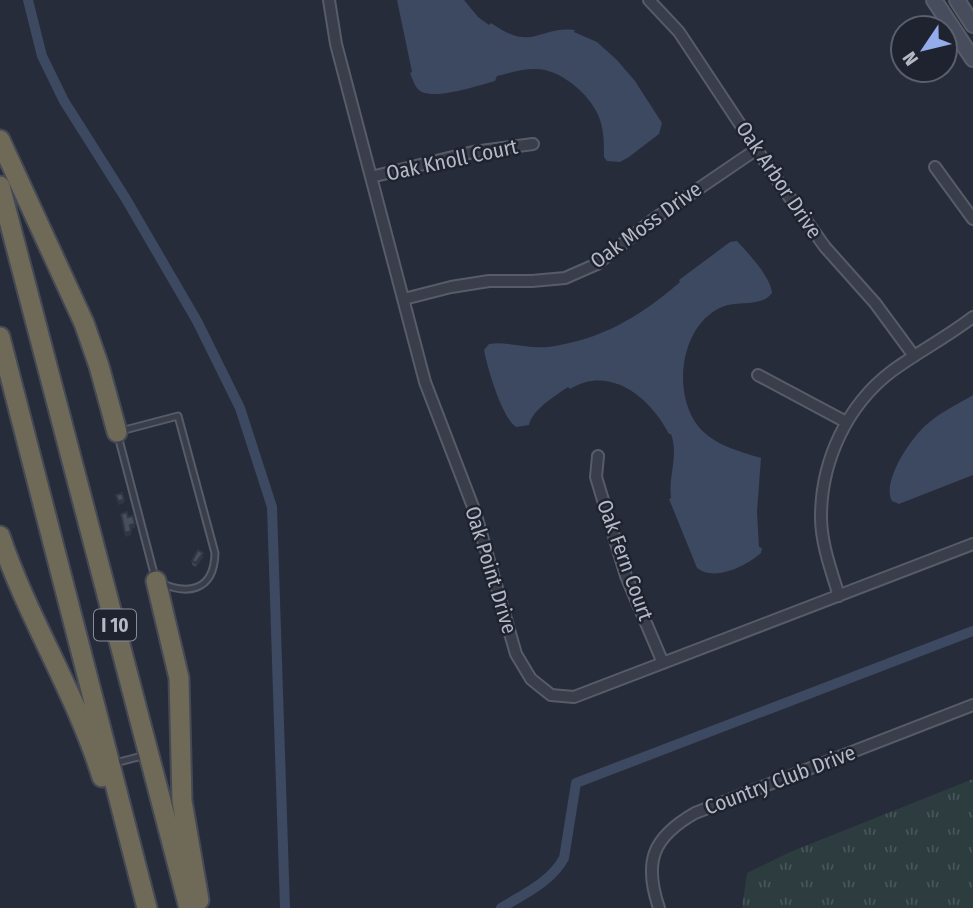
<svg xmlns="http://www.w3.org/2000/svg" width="973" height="908" font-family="'Fira Sans Condensed',sans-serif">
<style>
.grass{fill:url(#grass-tufts)}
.water{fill:#3d4861}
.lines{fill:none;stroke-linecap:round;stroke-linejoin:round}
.canal{stroke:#3d4861;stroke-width:10}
.lane-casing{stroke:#575c68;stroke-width:9}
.street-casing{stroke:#575c68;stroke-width:14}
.secondary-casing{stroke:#575c68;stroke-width:18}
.highway-casing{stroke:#444955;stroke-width:23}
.lane{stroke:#393e4a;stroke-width:5}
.street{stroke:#393e4a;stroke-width:10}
.secondary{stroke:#484d5d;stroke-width:14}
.highway{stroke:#6f6957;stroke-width:19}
.wall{fill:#3d4451}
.shaded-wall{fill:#323742}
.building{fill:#474f5e;stroke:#323742;stroke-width:2}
.labels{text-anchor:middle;stroke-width:5;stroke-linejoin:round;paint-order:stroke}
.shield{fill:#1e232f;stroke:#888c99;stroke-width:2}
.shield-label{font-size:19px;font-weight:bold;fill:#b5b9c6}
.street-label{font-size:21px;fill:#b5b9c6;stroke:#1e232f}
</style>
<defs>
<pattern id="grass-tufts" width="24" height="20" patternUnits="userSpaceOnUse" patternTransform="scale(1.75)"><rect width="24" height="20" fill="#2c3c3f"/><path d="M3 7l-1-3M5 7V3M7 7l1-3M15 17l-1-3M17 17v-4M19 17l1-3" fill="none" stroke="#485659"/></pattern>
</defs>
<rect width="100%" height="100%" fill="#262c3a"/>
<path class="grass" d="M973,779v129h-231l5,-35 43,-21z"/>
<path class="water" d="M397,0h67l14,17 11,8 2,-2c43,30 46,3 84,7l-1,2 23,10 20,18 18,21 27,42 -3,11 -30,23 -9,5 -13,-1 -3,-4c0,-12 0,-25 -4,-37 -7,-22 -33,-45 -55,-50 -16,-3 -32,2 -48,6l-2,5c-18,5 -57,18 -73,11 -7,-3 -9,-12 -12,-19l2,-1z
M737,241c11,12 34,36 35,52 -11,15 -34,7 -50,14 -42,18 -50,86 -24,119 16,19 40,25 63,32l-4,54 2,35 3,1 -1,5c-15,13 -46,29 -64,15l-28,-69 2,-1c-3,-22 8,-42 0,-64h-2c-18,-35 -58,-70 -99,-45l-2,-2c-13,9 -36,23 -39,38l-13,2c-14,-9 -29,-60 -32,-77l5,-6c18,-3 38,5 59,3 53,-7 93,-31 132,-65l-1,-2 51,-38z
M973,395v80l-74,29 -7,-3c-11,-19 19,-63 34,-76 13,-12 32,-21 47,-30z"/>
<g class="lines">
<path class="canal" d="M28,0l14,56 22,45 62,98 71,122 43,87 32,99 13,401
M501,908c23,-14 50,-26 63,-50l12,-75 397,-152"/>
<g class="lane-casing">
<path id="lane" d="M178,416l37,137c-1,39 -28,43 -59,28l-39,-149z
M115,763l31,-8"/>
</g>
<g class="street-casing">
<path id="street" d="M329,0l7,44 89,338 50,130 41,142 15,25 20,16 23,2 399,-153
M649,0l30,32 94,142 52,73 50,56 39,53
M935,167l38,52
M371,177l102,-25 60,-8
M404,299l47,-12 38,-6h43l33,-3 32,-14 57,-45 103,-70
M758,375l88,47
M598,456l-2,21 30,99 37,87
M839,596c-8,-26 -18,-53 -18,-79 0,-56 26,-112 71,-146 26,-19 55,-34 81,-54
M659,908c-16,-47 -6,-71 36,-95l278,-108"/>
</g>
<g class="secondary-casing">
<path id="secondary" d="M934,0l39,59
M957,0l16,25"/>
</g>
<g class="highway-casing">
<path id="highway" d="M0,140l84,183 15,43 18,66
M0,186l189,722
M0,337l147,571
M0,536c28,83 76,157 102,241
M156,581l23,97 3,123 17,99"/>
</g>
<use href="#lane" class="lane"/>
<use href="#street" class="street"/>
<use href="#secondary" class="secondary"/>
<use href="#highway" class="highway"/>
</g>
<path class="wall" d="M203,557l-7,10 -4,-2v-4z"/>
<path class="shaded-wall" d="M124,500v3l-6,2v-4z
M135,524v4l-5,1v-4z
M131,531v4l-6,2v-4z
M203,553v4l-7,10v-4z"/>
<path class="building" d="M122,493l2,7 -6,1 -2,-6z
M127,512l1,5 5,-1 2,8 -5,1 1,6 -6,2 -4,-19z
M198,550l5,3 -7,10 -4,-2z"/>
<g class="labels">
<rect class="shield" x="94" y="609.5" width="42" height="31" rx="5"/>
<g class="shield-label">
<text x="115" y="632">I 10</text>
</g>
<g class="street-label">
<text transform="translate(452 160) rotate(-12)" y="7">Oak Knoll Court</text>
<text transform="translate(779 180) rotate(56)" y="7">Oak Arbor Drive</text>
<text transform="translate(646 225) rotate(-36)" y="7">Oak Moss Drive</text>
<text transform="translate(625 560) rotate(70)" y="7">Oak Fern Court</text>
<text transform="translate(491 570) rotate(73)" y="7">Oak Point Drive</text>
<text transform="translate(780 780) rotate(-21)" y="7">Country Club Drive</text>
</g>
</g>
<g transform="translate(924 49) rotate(235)"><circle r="33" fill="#1e232f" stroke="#5a5f6b" stroke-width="2"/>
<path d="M0-5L12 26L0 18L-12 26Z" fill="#94abec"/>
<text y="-10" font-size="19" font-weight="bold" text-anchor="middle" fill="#b5b9c6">N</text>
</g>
</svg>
